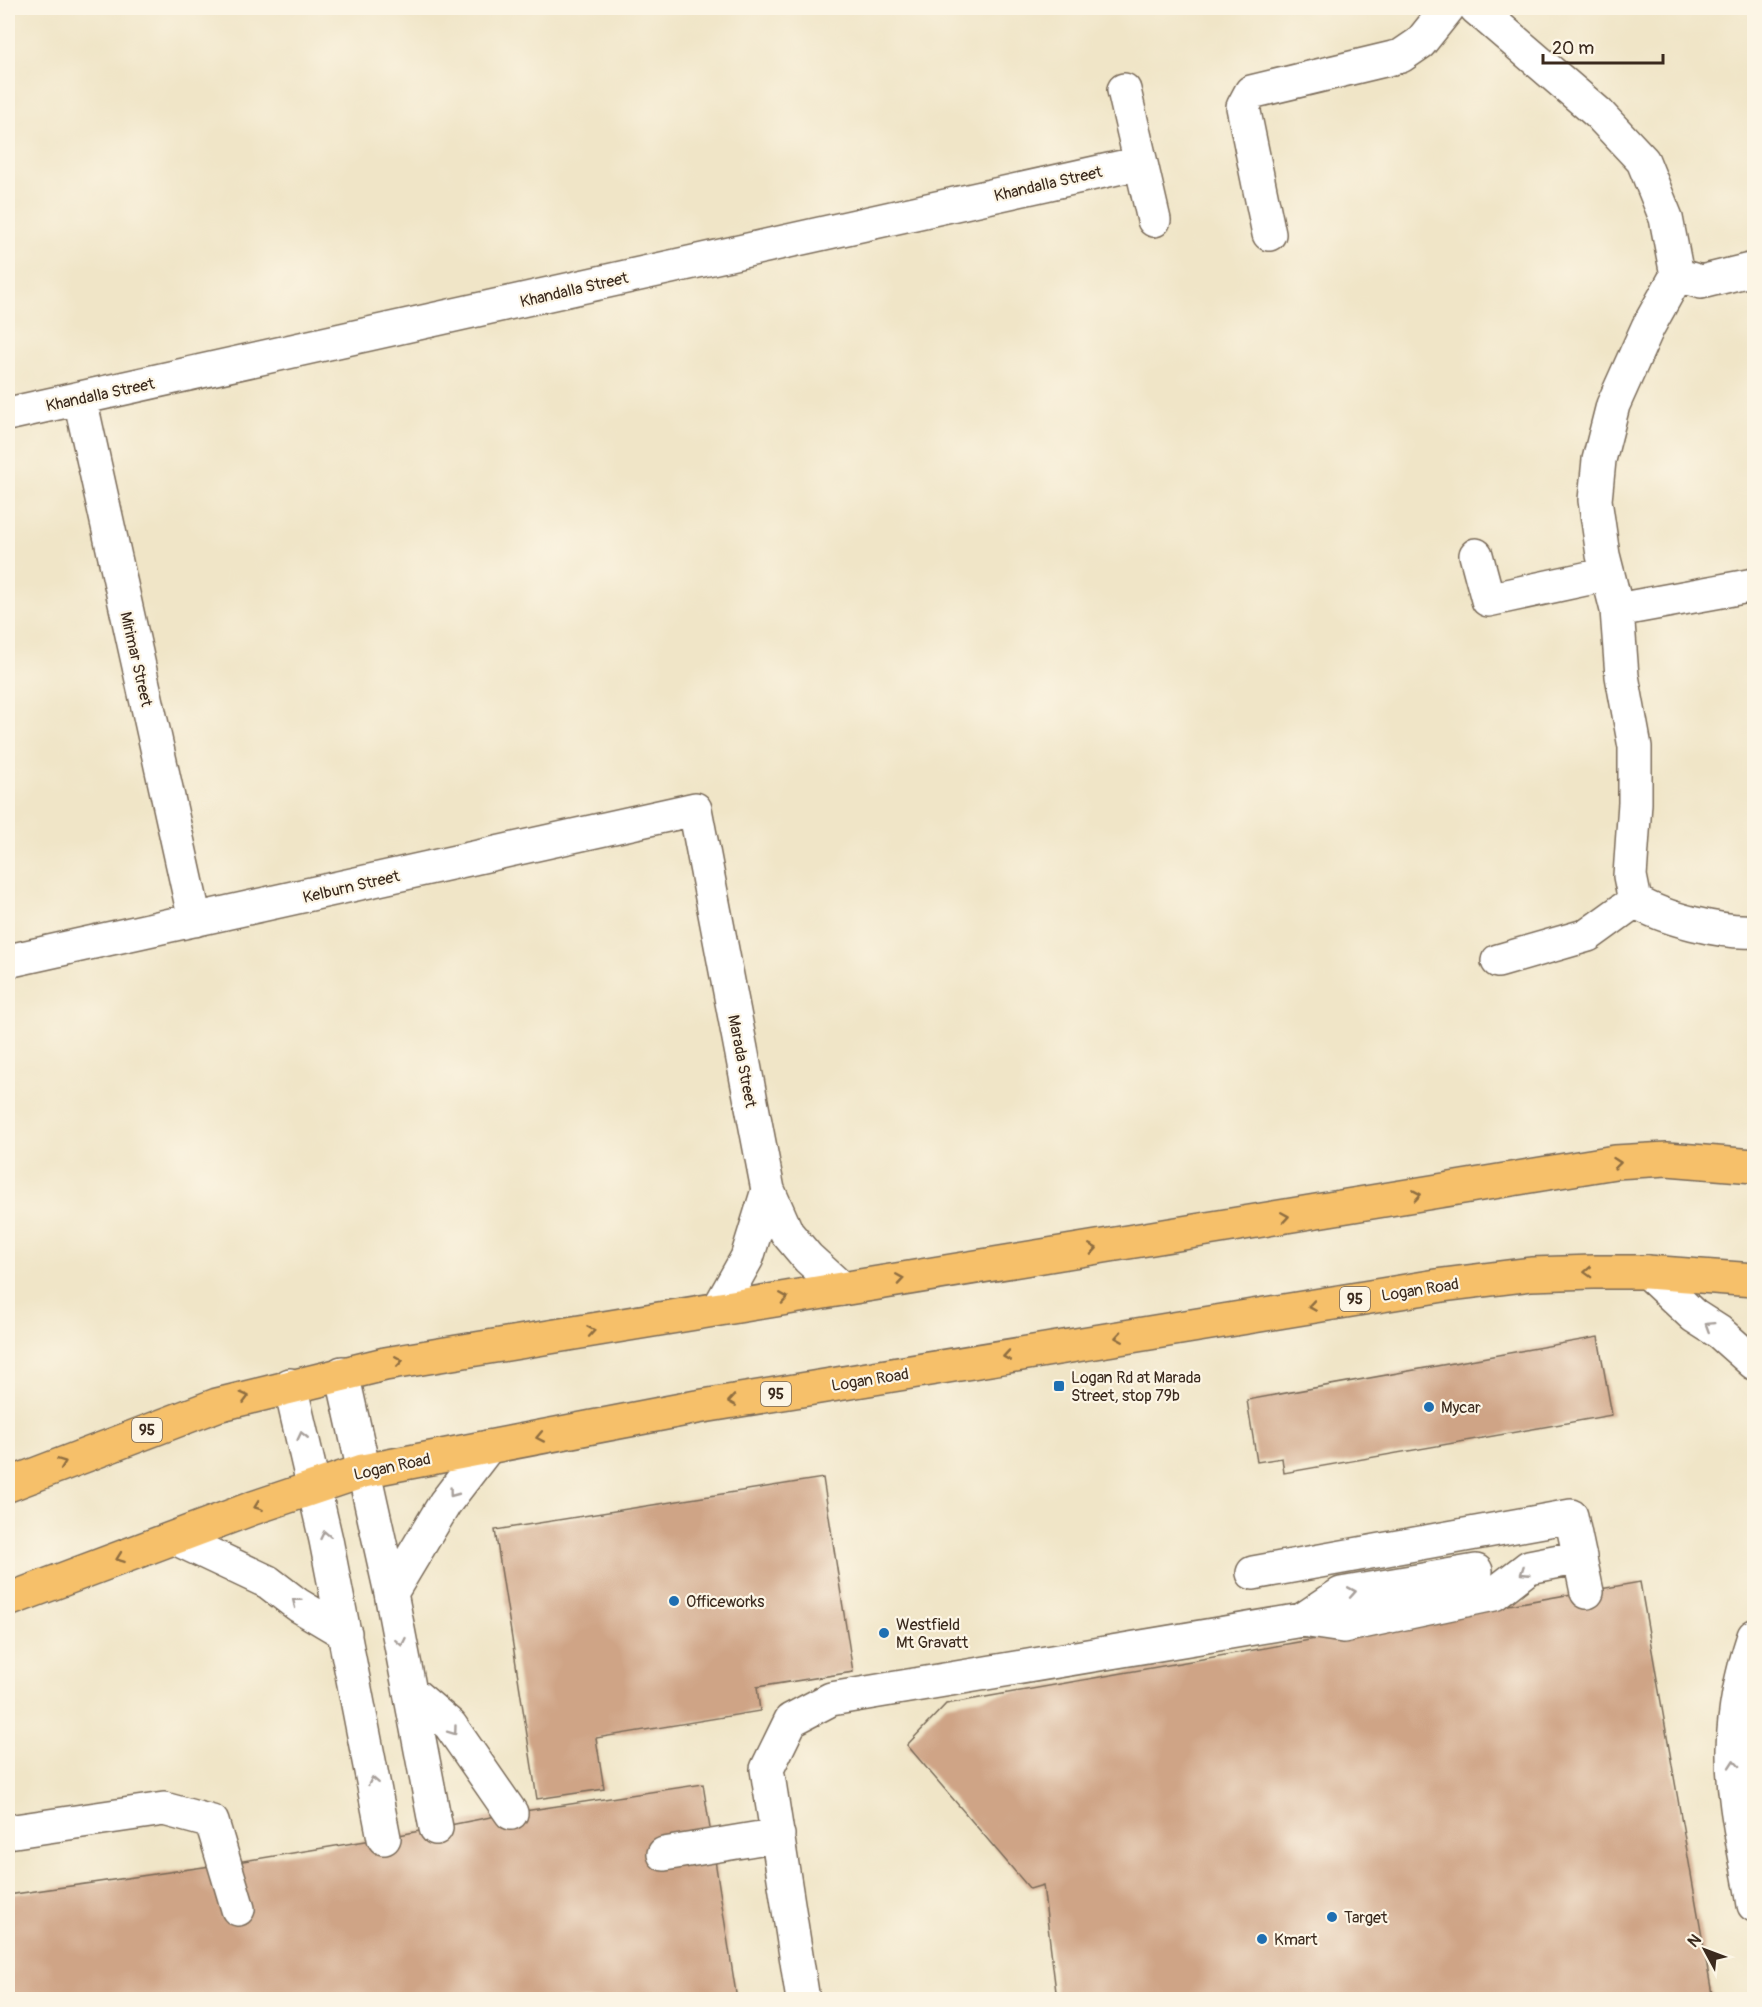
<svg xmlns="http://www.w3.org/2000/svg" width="1762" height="2007" font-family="Pangolin,sans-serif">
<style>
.building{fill:#cfa486}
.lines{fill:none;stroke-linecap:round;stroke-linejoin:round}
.minor-casing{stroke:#7a6b59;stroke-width:36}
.major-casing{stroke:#7a6b59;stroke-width:36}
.minor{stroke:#fff;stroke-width:33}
.major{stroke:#f6c06b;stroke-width:33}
.oneway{stroke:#8f6e41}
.oneway2{stroke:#a79f9a}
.poi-dot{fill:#1f6fb2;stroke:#fcf5e5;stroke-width:2}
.labels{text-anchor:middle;stroke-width:4.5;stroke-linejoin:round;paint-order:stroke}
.shield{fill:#fcf5e5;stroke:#75675a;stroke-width:1.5}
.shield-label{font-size:15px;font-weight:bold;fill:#3b2a1e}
.street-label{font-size:16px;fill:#3b2a1e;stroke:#fcf5e5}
.poi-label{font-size:16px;fill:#3b2a1e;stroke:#fcf5e5;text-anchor:start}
</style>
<rect width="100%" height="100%" fill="#fcf5e5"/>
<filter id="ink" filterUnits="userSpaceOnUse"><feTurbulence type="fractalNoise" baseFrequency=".0167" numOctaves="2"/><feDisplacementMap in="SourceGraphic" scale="12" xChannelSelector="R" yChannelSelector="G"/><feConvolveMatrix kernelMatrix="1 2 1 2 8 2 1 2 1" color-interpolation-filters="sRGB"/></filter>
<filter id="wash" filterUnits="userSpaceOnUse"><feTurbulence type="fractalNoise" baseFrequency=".008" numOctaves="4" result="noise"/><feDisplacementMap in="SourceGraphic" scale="24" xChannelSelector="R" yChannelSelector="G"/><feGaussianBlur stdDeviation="1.35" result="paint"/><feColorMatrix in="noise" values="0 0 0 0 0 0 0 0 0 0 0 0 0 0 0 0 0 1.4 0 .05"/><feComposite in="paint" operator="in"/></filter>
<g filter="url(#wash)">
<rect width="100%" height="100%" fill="#f0e5c7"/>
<g id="blocks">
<path class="building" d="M1598,1337l14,78 -328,58 -2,-15 -25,4 -10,-62z
M823,1478l30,194 -96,15 3,24 -164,27 8,51 -67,10 -42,-269z
M1640,1582l73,418h-656l-14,-115 -13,4 -123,-144 39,-41z
M703,1784l34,216h-729v-105l217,-31 159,-26 127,-25z"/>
</g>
</g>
<g filter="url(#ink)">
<use href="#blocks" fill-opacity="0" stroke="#7a6b59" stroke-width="1.5"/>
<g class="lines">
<g class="minor-casing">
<path id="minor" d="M1476,8l122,105 45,48 23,57 11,57 -29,52 -35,78 -14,55 -4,40 8,55 14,55 5,66 13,71v56l-5,73 5,25c29,18 86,32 119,30
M1124,90l30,130
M1269,234l-26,-127 8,-15 150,-36 19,-13 28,-35
M1677,275l24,7 53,-13
M80,399l115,521
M8,414l1132,-251
M1476,555l12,45 120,-26
M1617,610l137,-25
M8,961l687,-152 73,381 19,43 21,25 34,31
M1498,961l90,-26 47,-34
M1647,1272l47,44 25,16 35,31
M719,1308l28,-50 21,-68
M342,1373l49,220 45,235
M290,1385l36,155 58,298
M175,1538l93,44 30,23 47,28
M1253,1573l318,-57 16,76
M391,1593l54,-90 43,-56
M1302,1620l39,-26 135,-23
M1754,1636c-12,36 -20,74 -21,113 -1,52 13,105 21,156
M410,1691l40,34 61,88
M8,1832l156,-23 48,13 26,87
M664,1854l114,-19
M803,2000l-36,-231 24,-49 40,-21 471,-79 41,6 151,-32 35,-27 51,-10"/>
</g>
<g class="major-casing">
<path id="major" d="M8,1485l209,-80 168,-41 1230,-202 52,-3 87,7
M8,1600l245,-92 110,-37 334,-64 746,-122 88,-11 62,-2h54l107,8"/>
</g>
<use href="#minor" class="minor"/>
<use href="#major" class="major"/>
</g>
<defs><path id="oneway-chevron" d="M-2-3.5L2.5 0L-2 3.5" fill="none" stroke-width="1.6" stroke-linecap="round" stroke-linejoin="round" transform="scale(1.5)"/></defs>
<g class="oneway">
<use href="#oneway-chevron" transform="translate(1617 1163) rotate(-6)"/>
<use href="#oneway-chevron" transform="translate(1417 1195) rotate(-10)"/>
<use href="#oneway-chevron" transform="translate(1285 1217) rotate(-9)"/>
<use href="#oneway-chevron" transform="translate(1093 1249) rotate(-9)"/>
<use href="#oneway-chevron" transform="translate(1588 1272) rotate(178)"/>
<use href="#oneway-chevron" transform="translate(900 1279) rotate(-9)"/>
<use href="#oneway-chevron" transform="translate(784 1298) rotate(-9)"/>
<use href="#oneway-chevron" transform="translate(1312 1306) rotate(171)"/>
<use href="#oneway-chevron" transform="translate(591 1331) rotate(-10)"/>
<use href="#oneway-chevron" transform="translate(1119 1337) rotate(171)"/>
<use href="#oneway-chevron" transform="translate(1007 1356) rotate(171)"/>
<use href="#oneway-chevron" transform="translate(399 1361) rotate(-9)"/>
<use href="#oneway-chevron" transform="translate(245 1397) rotate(-15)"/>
<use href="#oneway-chevron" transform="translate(732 1401) rotate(171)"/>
<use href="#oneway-chevron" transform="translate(540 1437) rotate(169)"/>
<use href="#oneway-chevron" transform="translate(62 1463) rotate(-21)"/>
<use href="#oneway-chevron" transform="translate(258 1506) rotate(160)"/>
<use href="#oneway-chevron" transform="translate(120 1558) rotate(160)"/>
</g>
<g class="oneway2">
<use href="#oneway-chevron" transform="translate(1709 1326) rotate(-148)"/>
<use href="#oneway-chevron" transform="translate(302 1436) rotate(-103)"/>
<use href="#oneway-chevron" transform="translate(453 1493) rotate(127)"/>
<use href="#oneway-chevron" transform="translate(325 1535) rotate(-102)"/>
<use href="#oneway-chevron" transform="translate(1524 1572) rotate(147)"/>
<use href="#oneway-chevron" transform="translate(1352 1592) rotate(-10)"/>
<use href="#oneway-chevron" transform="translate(296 1602) rotate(-141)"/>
<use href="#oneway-chevron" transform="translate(401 1642) rotate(79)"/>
<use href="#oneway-chevron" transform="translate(453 1731) rotate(54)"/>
<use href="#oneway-chevron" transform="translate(1734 1764) rotate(-95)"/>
<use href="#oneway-chevron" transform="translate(373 1781) rotate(-101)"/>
</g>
</g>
<g class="poi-dot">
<rect x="1053" y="1380" width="12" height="12" rx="3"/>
<circle cx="1429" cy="1407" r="6"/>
<circle cx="674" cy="1601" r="6"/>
<circle cx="884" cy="1633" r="6"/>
<circle cx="1332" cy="1917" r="6"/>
<circle cx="1262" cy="1939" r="6"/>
</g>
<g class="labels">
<g class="shield">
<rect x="1340" y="1287" width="30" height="24" rx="4.5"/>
<rect x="761" y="1382" width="30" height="24" rx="4.5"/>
<rect x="132" y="1418" width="30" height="24" rx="4.5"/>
</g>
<g class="shield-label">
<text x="1355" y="1304">95</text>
<text x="776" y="1399">95</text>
<text x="147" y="1435">95</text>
</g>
<g class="street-label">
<text transform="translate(1048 183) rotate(-13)" y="6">Khandalla Street</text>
<text transform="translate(574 289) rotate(-13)" y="6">Khandalla Street</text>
<text transform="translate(100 394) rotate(-12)" y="6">Khandalla Street</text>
<text transform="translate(137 659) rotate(77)" y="6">Mirimar Street</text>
<text transform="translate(351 886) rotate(-13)" y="6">Kelburn Street</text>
<text transform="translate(743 1061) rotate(79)" y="6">Marada Street</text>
<text transform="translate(1420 1289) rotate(-9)" y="6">Logan Road</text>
<text transform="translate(870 1379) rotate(-9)" y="6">Logan Road</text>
<text transform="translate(392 1466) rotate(-12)" y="6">Logan Road</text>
</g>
<g class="poi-label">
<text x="1071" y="1383">Logan Rd at Marada<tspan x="1071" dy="18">Street, stop 79b</tspan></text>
<text x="1441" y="1413">Mycar</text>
<text x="686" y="1607">Officeworks</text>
<text x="896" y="1630">Westfield<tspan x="896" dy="18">Mt Gravatt</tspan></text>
<text x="1344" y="1923">Target</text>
<text x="1274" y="1945">Kmart</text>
</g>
</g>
<rect width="1762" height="2007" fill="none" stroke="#fcf5e5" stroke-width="30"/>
<g transform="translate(1705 1950) rotate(311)" stroke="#fcf5e5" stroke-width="4.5" paint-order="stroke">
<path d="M0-4.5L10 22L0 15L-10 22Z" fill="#3b2a1e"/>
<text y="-9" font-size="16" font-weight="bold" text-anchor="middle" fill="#3b2a1e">N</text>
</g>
<path d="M1543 54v9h120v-9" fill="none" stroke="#3b2a1e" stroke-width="3"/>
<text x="1552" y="54" font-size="18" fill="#3b2a1e" stroke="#fcf5e5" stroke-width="4.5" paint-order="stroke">20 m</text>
</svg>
